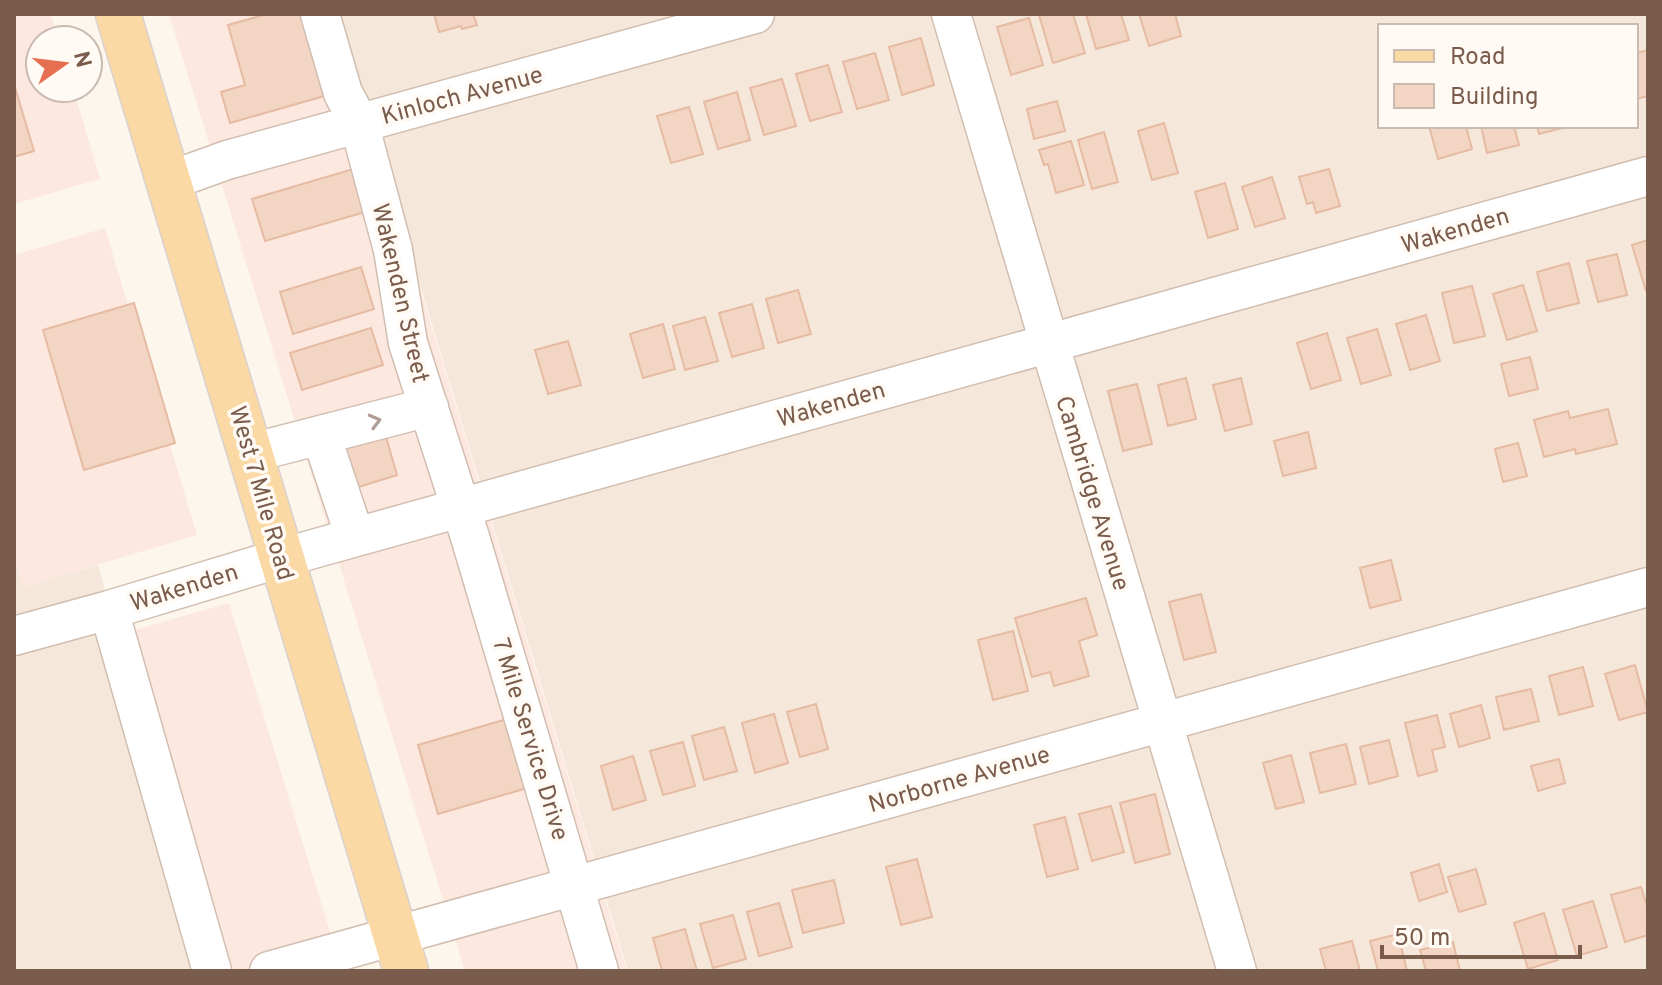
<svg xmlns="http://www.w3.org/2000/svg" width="1662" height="985" font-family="Overpass,sans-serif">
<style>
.residential{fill:#f5e8da;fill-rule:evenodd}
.commercial{fill:#fde8e0}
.building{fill:#f3d5c3;stroke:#e6bba3;stroke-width:2}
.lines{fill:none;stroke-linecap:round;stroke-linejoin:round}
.minor-casing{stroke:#d1beb0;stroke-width:41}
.major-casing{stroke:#dad1cd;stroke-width:47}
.minor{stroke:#fff;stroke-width:38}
.major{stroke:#fbd9a5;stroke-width:44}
.oneway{stroke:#af9d94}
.labels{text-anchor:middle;stroke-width:7;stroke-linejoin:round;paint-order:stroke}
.street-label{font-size:24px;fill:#7a5c4d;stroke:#fffaf3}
</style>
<rect width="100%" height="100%" fill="#fdf6ec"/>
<path class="residential" d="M338,14h1310v957h-1020zM1380,26h256v100h-256z
M14,558l9,29 75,-22 19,70 97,336h-200z"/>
<path class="commercial" d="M14,14h37l7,26h-18v48h33l27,91 -86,25z
M169,14h168l290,957h-162z
M105,228l92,307 -174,52 -9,-29v-303z
M229,603l113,368h-128l-97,-336z"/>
<path class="building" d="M267,14h45l23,79 -105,30 -9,-31 24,-7 -17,-60z
M434,14h39l4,11 -15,4 -1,-3 -22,6z
M1043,14h30l12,39 -32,10 -14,-48z
M1086,14h35l8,26 -33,9z
M1139,14h36l6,22 -32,10z
M1029,18l14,47 -32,10 -14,-48z
M921,38l13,47 -32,10 -13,-48z
M1648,50v46l-12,3v-46z
M875,53l14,47 -32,9 -14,-47z
M828,65l14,47 -32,9 -14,-47z
M782,79l14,47 -32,9 -14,-47z
M14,84l20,67 -20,6z
M737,92l13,48 -32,9 -14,-47z
M1057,101l8,30 -31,8 -7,-30z
M689,107l14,47 -32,9 -14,-47z
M1164,123l14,50 -26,7 -14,-49z
M1429,126h37l6,23 -34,10z
M1481,126h33l5,19 -32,8z
M1537,126h33l-31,8z
M1104,132l14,50 -26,7 -14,-49z
M1071,141l13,44 -28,8 -8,-29 -4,1 -5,-15z
M360,167l12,43 -107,31 -13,-42z
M1329,169l11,37 -24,7 -3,-11 -6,2 -8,-27z
M1272,177l13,41 -30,9 -13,-40z
M1225,183l13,46 -30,9 -13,-46z
M1648,240v51h-2l-14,-46z
M1617,254l10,41 -29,7 -11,-41z
M1569,263l10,40 -32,8 -10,-39z
M361,267l13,42 -81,25 -13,-42z
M1523,285l14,46 -30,9 -14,-46z
M1472,286l13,50 -31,7 -12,-50z
M798,290l13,44 -33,9 -12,-44z
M134,303l41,140 -91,27 -41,-140z
M752,304l12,44 -32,9 -13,-44z
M1426,315l14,46 -30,9 -14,-46z
M705,317l13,44 -33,9 -12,-44z
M663,324l12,45 -32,9 -13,-44z
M371,328l12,37 -81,25 -12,-37z
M1377,329l14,46 -30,9 -14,-46z
M1327,333l14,47 -30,9 -14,-46z
M568,341l13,44 -33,9 -13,-44z
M1530,357l8,32 -29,7 -8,-32z
M1186,378l10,41 -28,7 -10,-41z
M1241,378l11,46 -27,7 -12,-46z
M1137,384l15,60 -29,7 -15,-60z
M1608,409l9,35 -41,10 -1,-5 -31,8 -10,-37 34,-9 2,7z
M1308,432l8,36 -33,8 -9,-35z
M386,437l11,38 -48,15 -11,-39z
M1518,443l9,33 -24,6 -8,-33z
M1391,560l10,40 -31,8 -10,-40z
M1201,594l15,58 -32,8 -15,-58z
M1086,598l11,37 -18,6 10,35 -35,10 -4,-14 -18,5 -17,-59z
M1013,631l15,60 -35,9 -15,-60z
M1635,665l13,47 -29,8 -14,-46z
M1583,667l10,39 -34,9 -10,-39z
M1531,689l8,32 -35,9 -8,-33z
M816,704l12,45 -28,8 -13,-45z
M1481,705l9,33 -31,9 -9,-33z
M774,714l14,49 -33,10 -13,-50z
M1437,715l8,32 -13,3 5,21 -19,5 -13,-53z
M514,717l20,69 -96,28 -20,-69z
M724,727l13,44 -33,9 -12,-44z
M1389,740l9,36 -29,8 -9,-37z
M683,742l12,44 -32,9 -13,-44z
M1346,744l10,40 -36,9 -10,-40z
M1291,755l13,47 -28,7 -13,-46z
M633,756l13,44 -33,10 -12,-44z
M1559,759l6,24 -27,8 -7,-25z
M1155,794l15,60 -35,9 -15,-60z
M1111,806l13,46 -32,9 -13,-47z
M1065,817l13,52 -31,8 -13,-52z
M917,859l15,58 -31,8 -15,-58z
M1439,864l8,28 -28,9 -8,-28z
M1476,869l10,35 -27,8 -11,-35z
M834,880l10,43 -41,10 -11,-43z
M1641,887l7,22v26l-23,7 -14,-47z
M1593,901l14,46 -30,9 -14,-46z
M779,903l13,44 -33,9 -12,-44z
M1544,913l14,47 -30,9 -14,-46z
M733,915l13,44 -33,9 -13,-44z
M685,929l12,42h-35l-9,-33z
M1398,934l9,37h-29l-8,-30z
M1352,941l8,30h-34l-6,-22z
M1453,942l7,29h-34l-6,-21z"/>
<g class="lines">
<g class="minor-casing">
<path id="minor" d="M320,14l23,79 16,30 34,127 15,93 62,194 129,434
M951,14l286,957
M169,181l58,-21 528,-146
M321,435l34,102
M251,453l178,-46
M109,610l103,361
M14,636l95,-26 172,-52 1367,-382
M269,971l1379,-384"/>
</g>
<g class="major-casing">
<path id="major" d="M118,14l288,957"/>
</g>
<use href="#minor" class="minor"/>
<use href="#major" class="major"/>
</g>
<defs><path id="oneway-chevron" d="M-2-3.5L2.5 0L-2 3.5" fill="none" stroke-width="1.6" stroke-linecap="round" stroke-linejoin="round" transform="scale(2)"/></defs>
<use class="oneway" href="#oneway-chevron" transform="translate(375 421) rotate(-15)"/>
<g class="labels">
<g class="street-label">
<text transform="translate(462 95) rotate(-15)" y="8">Kinloch Avenue</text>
<text transform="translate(1455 230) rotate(-16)" y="8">Wakenden</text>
<text transform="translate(401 293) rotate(77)" y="8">Wakenden Street</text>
<text transform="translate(831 404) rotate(-16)" y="8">Wakenden</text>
<text transform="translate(262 493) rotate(74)" y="8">West 7 Mile Road</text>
<text transform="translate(1093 493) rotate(73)" y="8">Cambridge Avenue</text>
<text transform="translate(184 587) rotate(-17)" y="8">Wakenden</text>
<text transform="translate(531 739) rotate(73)" y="8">7 Mile Service Drive</text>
<text transform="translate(959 779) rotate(-16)" y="8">Norborne Avenue</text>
</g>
</g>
<rect width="1662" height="985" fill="none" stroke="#7a5c4d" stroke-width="32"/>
<rect x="1378" y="24" width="260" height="104" fill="#fffaf3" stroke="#cabbb1" stroke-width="2"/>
<rect x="1394" y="50" width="40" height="12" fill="#fbd9a5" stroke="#cabbb1" stroke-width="2"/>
<text x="1450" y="64" font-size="24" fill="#7a5c4d">Road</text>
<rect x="1394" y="84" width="40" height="24" fill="#f3d5c3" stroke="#cabbb1" stroke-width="2"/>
<text x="1450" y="104" font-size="24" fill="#7a5c4d">Building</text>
<g transform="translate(64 64) rotate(76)"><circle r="38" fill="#fffaf3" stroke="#cabbb1" stroke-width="2"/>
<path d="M0-6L14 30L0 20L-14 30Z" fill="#e76f51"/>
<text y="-12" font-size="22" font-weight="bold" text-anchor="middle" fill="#7a5c4d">N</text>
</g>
<path d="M1382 945v12h198v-12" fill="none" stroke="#7a5c4d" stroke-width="4"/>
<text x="1394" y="945" font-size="24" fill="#7a5c4d" stroke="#fffaf3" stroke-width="6" paint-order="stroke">50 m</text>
</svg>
